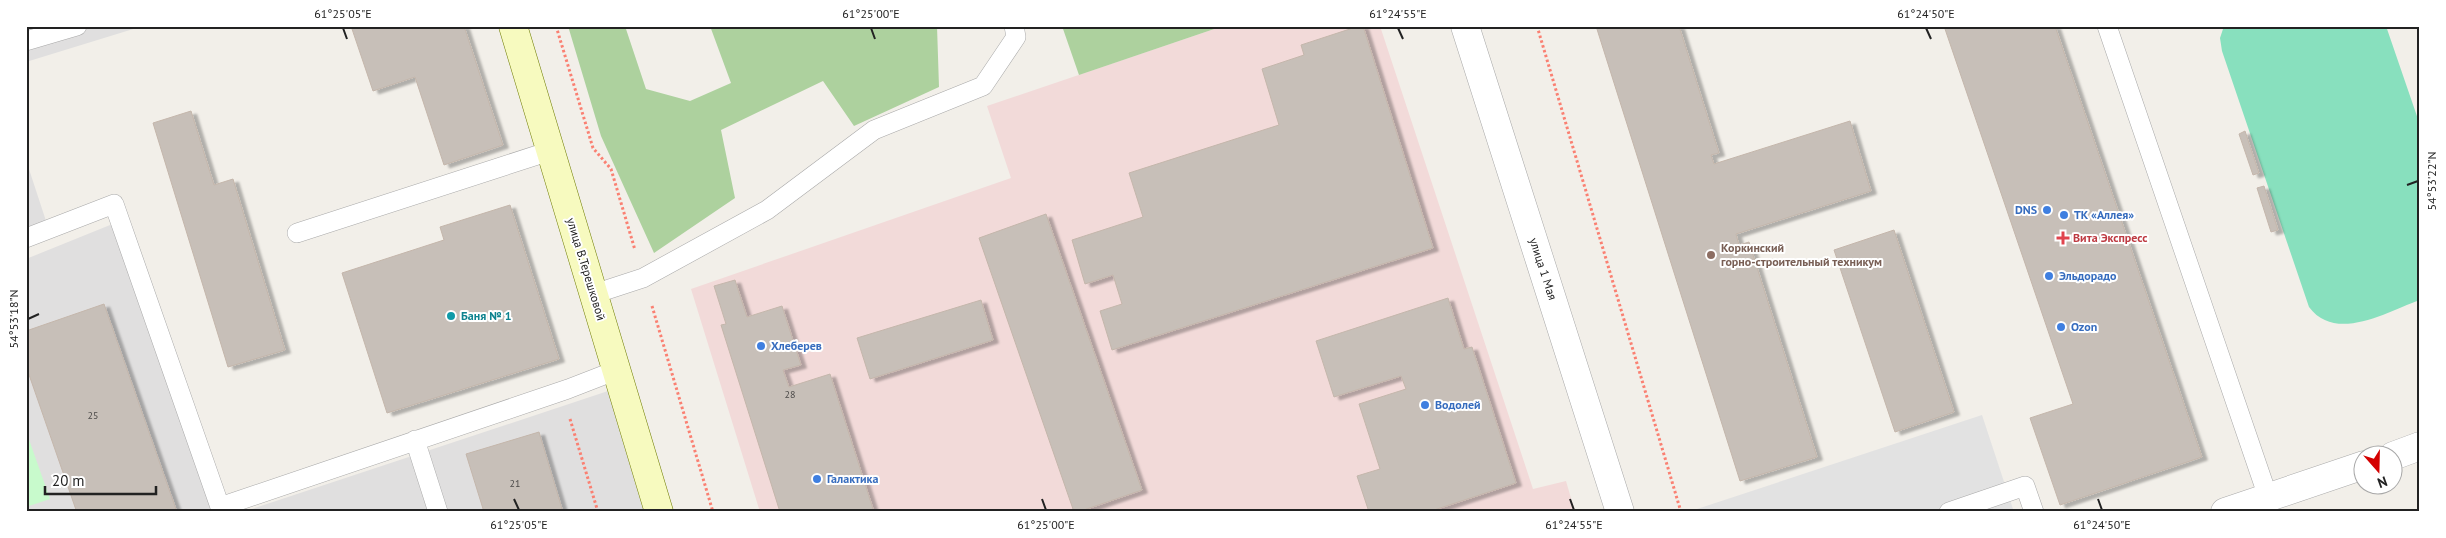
<svg xmlns="http://www.w3.org/2000/svg" width="2446" height="538" font-family="'PT Sans',sans-serif">
<style>
.residential{fill:#e0dfdf}
.commercial{fill:#f2dad9}
.forest{fill:#add19e}
.park{fill:#c8facc}
.pitch{fill:#88e0be}
.parking{fill:#e2e2e2}
.building{fill:#c7bfb8;stroke:#c4b6ab;filter:url(#shadow)}
.lines{fill:none;stroke-linecap:round;stroke-linejoin:round}
.service-casing{stroke:#a9a9a9;stroke-width:20}
.minor-casing{stroke:#a9a9a9;stroke-width:29}
.tertiary-casing{stroke:#a9a9a9;stroke-width:29}
.secondary-casing{stroke:#707d05;stroke-width:29}
.path{stroke:#fa8072;stroke-width:3;stroke-dasharray:2.5 2.5;stroke-linecap:butt}
.service{stroke:#fff;stroke-width:19}
.minor{stroke:#fff;stroke-width:28}
.tertiary{stroke:#fff;stroke-width:28}
.secondary{stroke:#f7fabf;stroke-width:28}
.ticks{fill:none;stroke:#222;stroke-width:2}
.shop-dot{fill:#3f7fe0;stroke:#fff;stroke-width:2}
.health-dot{fill:#e0444e;stroke:#fff;stroke-width:2}
.education-dot{fill:#8d6e63;stroke:#fff;stroke-width:2}
.culture-dot{fill:#0f9aa8;stroke:#fff;stroke-width:2}
.labels{text-anchor:middle;stroke-width:4;stroke-linejoin:round;paint-order:stroke}
.number-label{font-size:10px;fill:#4b4948}
.shop-label{font-size:12px;font-weight:bold;fill:#366cbe;stroke:#fff;text-anchor:start}
.health-label{font-size:12px;font-weight:bold;fill:#be3a42;stroke:#fff;text-anchor:start}
.education-label{font-size:12px;font-weight:bold;fill:#785e54;stroke:#fff;text-anchor:start}
.street-label{font-size:12px;fill:#222;stroke:#fff}
.culture-label{font-size:12px;font-weight:bold;fill:#0d838f;stroke:#fff;text-anchor:start}
.neatline{fill:none;stroke:#222;stroke-width:2}
.ticks-label{font-size:12px;text-anchor:middle;fill:#222}
</style>
<defs>
<filter id="shadow"><feDropShadow dx="5.5" dy="3" stdDeviation="1" flood-color="#0004"/></filter>
</defs>
<rect width="100%" height="100%" fill="#f2efe9"/>
<path class="residential" d="M26,26h117l-117,36z
M26,160l21,64 -21,7z
M115,223l101,289h-190v-253z
M608,391l36,121h-401z"/>
<path class="commercial" d="M1223,26h157l153,463 33,-8 9,31h-815l-69,-223 320,-111 -24,-72z"/>
<path class="forest" d="M568,26h57l21,63 44,12 41,-18 -21,-57h227l2,61 -85,39 -31,-45 -102,49 14,68 -81,55 -53,-117z
M1062,26h161l-144,49z"/>
<path class="park" d="M26,431l24,68 -24,8z"/>
<path class="pitch" d="M2224,26h162l34,99v175c-34,12 -84,43 -111,7l-87,-256 -2,-13z"/>
<path class="parking" d="M1982,415l32,97h-319l-1,-2z"/>
<path class="building" d="M351,26h113l39,119 -59,20 -29,-88 -42,14z
M1359,26h4l70,222 -321,102 -12,-39 22,-7 -9,-29 -28,9 -13,-44 71,-23 -14,-44 150,-48 -17,-56 42,-14 -3,-10z
M1596,26h83l40,127 -8,2 3,9 136,-43 21,70 -135,43 3,11 10,-3 68,215 -77,24z
M1944,26h111l147,431 -142,48 -30,-87 43,-14z
M191,111l23,74 19,-6 52,171 -57,17 -75,-244z
M2245,131l14,42 -6,2 -14,-41z
M2264,186l14,44 -7,2 -14,-44z
M510,205l49,154 -172,54 -45,-140 102,-33 -4,-13z
M1046,214l96,276 -64,22h-4l-95,-274z
M1894,230l60,182 -59,20 -61,-182z
M735,280l12,37 35,-11 19,59 -18,5 6,17 41,-13 44,138h-94l-59,-187 5,-1 -12,-38z
M1448,298l16,51 8,-2 44,136 -88,29h-59l-12,-36 23,-7 -21,-65 47,-15 -5,-13 -67,21 -18,-56z
M981,300l12,40 -123,39 -13,-41z
M104,304l60,171 13,37h-100l-2,-5 -49,-141v-35z
M539,432l24,80h-79l-18,-58z"/>
<g class="lines">
<g class="service-casing">
<path id="service" d="M2107,26l161,471
M26,41l51,-15
M297,233l253,-82
M26,238l88,-34 106,303 348,-118 49,-19
M594,294l49,-16 124,-68 107,-80 109,-44 33,-49 -2,-11
M415,440l23,72
M1949,512l76,-26 9,26"/>
</g>
<g class="minor-casing">
<path id="minor" d="M1465,26l155,486"/>
</g>
<g class="tertiary-casing">
<path id="tertiary" d="M2393,456l27,-10
M2225,512l139,-47"/>
</g>
<g class="secondary-casing">
<path id="secondary" d="M513,26l146,486"/>
</g>
<path class="path" d="M556,26l37,122 18,21 24,81
M1537,26l144,486
M652,306l61,206
M570,419l28,93"/>
<use href="#service" class="service"/>
<use href="#minor" class="minor"/>
<use href="#tertiary" class="tertiary"/>
<use href="#secondary" class="secondary"/>
</g>
<path class="ticks" d="M343,28l4,11M871,28l4,11M1398,28l5,11M1926,28l5,11M2407,185l11,-4M28,319l11,-5M514,499l5,11M1042,499l4,11M1570,499l4,11M2098,499l4,11"/>
<g class="shop-dot">
<circle cx="2047" cy="210" r="5"/>
<circle cx="2064" cy="215" r="5"/>
<circle cx="2049" cy="276" r="5"/>
<circle cx="2061" cy="327" r="5"/>
<circle cx="761" cy="346" r="5"/>
<circle cx="1425" cy="405" r="5"/>
<circle cx="817" cy="479" r="5"/>
</g>
<path class="health-dot" d="M2060.5 230.5h5v5h5v5h-5v5h-5v-5h-5v-5h5z"/>
<circle class="education-dot" cx="1711" cy="255" r="5"/>
<circle class="culture-dot" cx="451" cy="316" r="5"/>
<g class="labels">
<g class="number-label">
<text x="790" y="398">28</text>
<text x="93" y="419">25</text>
<text x="515" y="487">21</text>
</g>
<g class="shop-label">
<text x="2037" y="214" text-anchor="end">DNS</text>
<text x="2074" y="219">ТК «Аллея»</text>
<text x="2059" y="280">Эльдорадо</text>
<text x="2071" y="331">Ozon</text>
<text x="771" y="350">Хлеберев</text>
<text x="1435" y="409">Водолей</text>
<text x="827" y="483">Галактика</text>
</g>
<g class="health-label">
<text x="2073" y="242">Вита Экспресс</text>
</g>
<g class="education-label">
<text x="1721" y="252">Коркинский<tspan x="1721" dy="14">горно-строительный техникум</tspan></text>
</g>
<g class="street-label">
<text transform="translate(586 269) rotate(73)" y="4">улица В.Терешковой</text>
<text transform="translate(1543 269) rotate(72)" y="4">улица 1 Мая</text>
</g>
<g class="culture-label">
<text x="461" y="320">Баня № 1</text>
</g>
</g>
<rect width="2446" height="538" fill="none" stroke="#ffffff" stroke-width="55"/>
<g transform="translate(2378 470) rotate(160)"><circle r="24" fill="#ffffff" stroke="#a7a7a7"/>
<path d="M0-4L9 19L0 12L-9 19Z" fill="#d40000"/>
<text y="-8" font-size="14" font-weight="bold" text-anchor="middle" fill="#222222">N</text>
</g>
<path d="M45 486v8h111v-8" fill="none" stroke="#222222" stroke-width="2.5"/>
<text x="52" y="486" font-size="15" fill="#222222" stroke="#ffffff" stroke-width="4" paint-order="stroke">20 m</text>
<rect x="28" y="28" width="2390" height="482" class="neatline"/>
<g class="ticks-label">
<text x="343" y="18">61°25'05"E</text>
<text x="871" y="18">61°25'00"E</text>
<text x="1398" y="18">61°24'55"E</text>
<text x="1926" y="18">61°24'50"E</text>
<text transform="translate(2432 181) rotate(-90)" y="4">54°53'22"N</text>
<text transform="translate(14 319) rotate(-90)" y="4">54°53'18"N</text>
<text x="519" y="529">61°25'05"E</text>
<text x="1046" y="529">61°25'00"E</text>
<text x="1574" y="529">61°24'55"E</text>
<text x="2102" y="529">61°24'50"E</text>
</g>
</svg>
